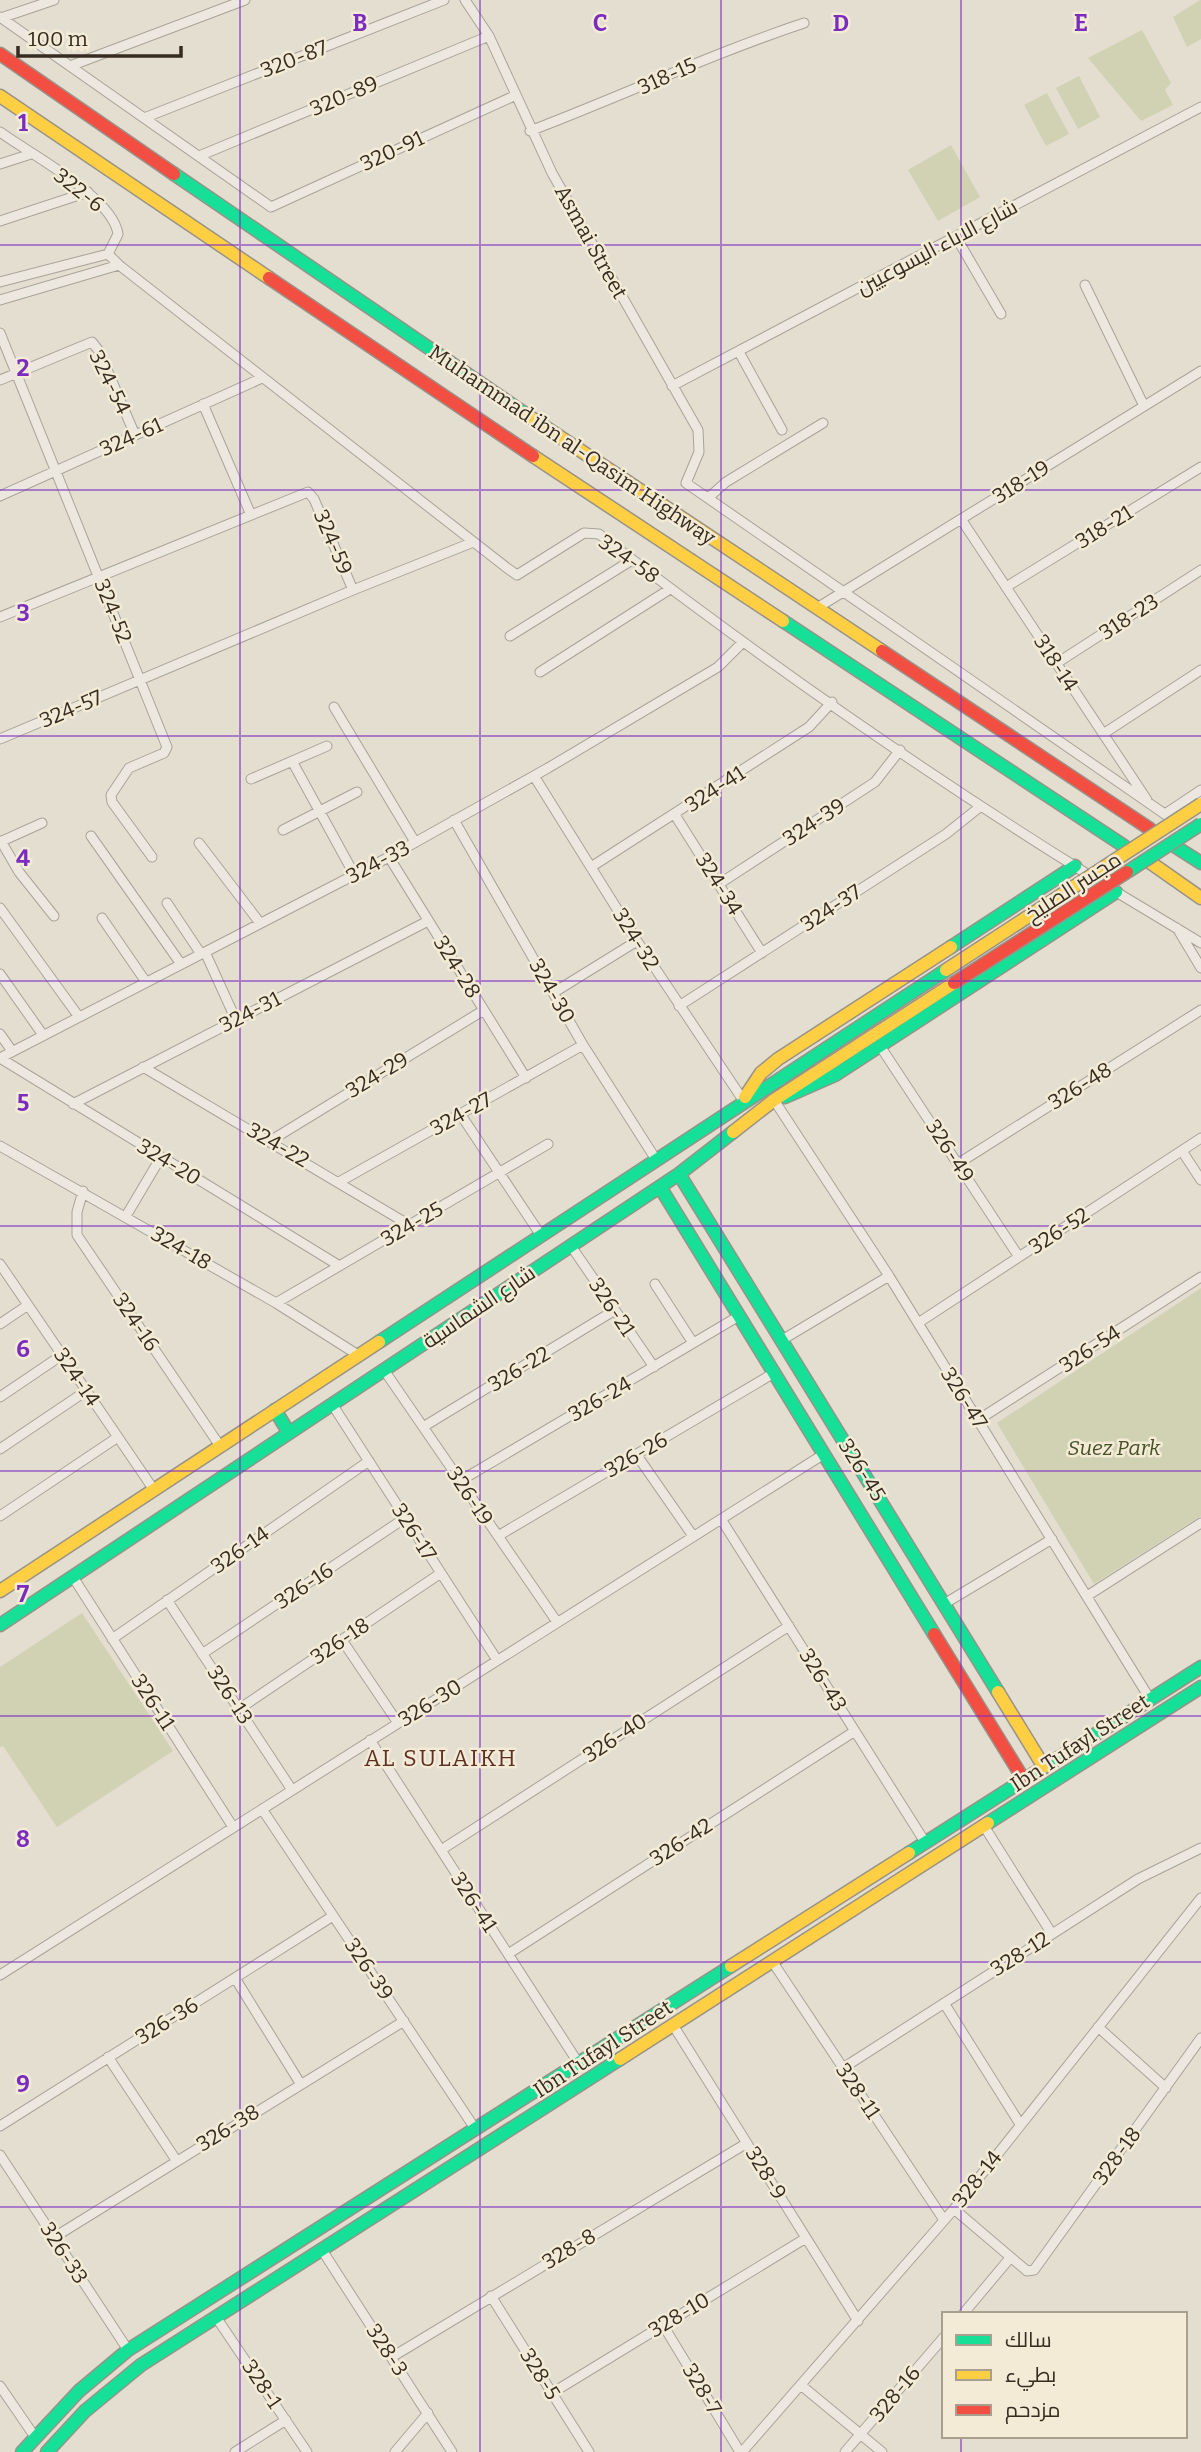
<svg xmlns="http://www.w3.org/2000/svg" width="1201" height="2452" font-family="Bitter,Cairo,serif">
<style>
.green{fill:#d1d2b3}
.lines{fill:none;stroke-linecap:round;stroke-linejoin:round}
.street-casing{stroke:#a8a398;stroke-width:11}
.fast-casing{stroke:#989288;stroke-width:15}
.slow-casing{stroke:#989288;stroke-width:15}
.jam-casing{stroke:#989288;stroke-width:15}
.street{stroke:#ece8e0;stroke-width:9}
.fast{stroke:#16e098;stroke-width:12}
.slow{stroke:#ffcf43;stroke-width:12}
.jam{stroke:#f24e42;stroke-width:12}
.fast-bridge-casing{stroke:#989288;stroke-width:15;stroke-linecap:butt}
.slow-bridge-casing{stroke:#989288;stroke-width:15;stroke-linecap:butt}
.jam-bridge-casing{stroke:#989288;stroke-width:15;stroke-linecap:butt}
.fast-bridge{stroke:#16e098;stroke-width:12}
.slow-bridge{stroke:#ffcf43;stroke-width:12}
.jam-bridge{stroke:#f24e42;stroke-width:12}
.grid{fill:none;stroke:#7b2cbf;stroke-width:2;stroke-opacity:0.55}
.labels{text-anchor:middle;stroke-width:5;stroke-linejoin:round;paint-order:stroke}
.street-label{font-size:21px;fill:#372c21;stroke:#f3ebd6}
.park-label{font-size:21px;font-style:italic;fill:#465129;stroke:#f3ebd6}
.neighbourhood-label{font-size:23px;letter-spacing:2px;fill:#5f3124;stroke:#f3ebd6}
.grid-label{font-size:23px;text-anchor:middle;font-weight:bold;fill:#7b2cbf;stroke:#f3ebd6;stroke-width:5;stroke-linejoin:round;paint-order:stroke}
</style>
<rect width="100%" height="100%" fill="#e3ded0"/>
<path class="green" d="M1200,0h1v39l-14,8 -14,-30z
M1142,30l29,53 -6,7 8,15 -32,16 -53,-63z
M1079,76l21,41 -22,12 -22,-41z
M1047,93l22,41 -23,12 -22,-41z
M951,145l29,52 -42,24 -30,-51z
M1201,1288v228l-107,68 -97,-161z
M82,1613l91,138 -116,76 -54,-81 -3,1v-80z"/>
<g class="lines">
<g class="street-casing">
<path id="street" d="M465,0l24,36 63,137 146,257 1,22 -13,31 483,334
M0,17l271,190 243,-111
M1,18l53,-18
M70,66l175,-66
M144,118l300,-118
M530,131c92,-35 181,-77 274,-108
M0,132c30,22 113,65 118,102l-10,20 11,11 388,303 10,7 67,-42 15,1c156,120 318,234 485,338
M199,156l290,-120
M0,164l31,-10
M0,221l88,-29
M956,237l45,77
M0,282l108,-28
M1085,285l59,121
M0,300l119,-35
M0,333l167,414 -3,6 -35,15 -18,27 1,7 40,55
M739,352l43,78
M0,380l92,-38 7,9 36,84
M672,386l529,-279
M203,404l48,111
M0,496l262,-118
M708,498l18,-16 97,-59
M961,519l186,281
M1006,587l195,-120
M353,590l118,-47
M817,608l384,-237
M0,617l308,-125 6,7 39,91 -353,149
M510,636l122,-76
M1057,663l144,-93
M540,672l130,-83
M334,707l81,135
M1103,734l98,-64
M292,761l62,113
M534,776l103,165 106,159
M251,779l76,-33
M1165,814l36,-24
M675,815l87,138
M454,820l129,225 72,113
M283,830l74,-38
M91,836l90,128
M1,841l18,31 35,44
M0,842l42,-19
M199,843l61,80
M389,857l137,221
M591,867l218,-140 23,-25
M719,884l156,-102 25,-32
M1113,890l88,53
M167,903l34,51
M0,908l79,109
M102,918l44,64
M1177,928l24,40
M205,952l31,68
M0,974l43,61
M553,993l84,-52
M679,1006l267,-172 35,-28
M0,1034l12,17
M880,1046l139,211
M0,1058l389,-201 159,-89 170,-101 24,-24
M0,1058l338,207
M143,1067l268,159
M774,1100l115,176 261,423
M73,1104l355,-183
M461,1115l79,119
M270,1141l214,-131
M0,1146l276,157 82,52
M1182,1151l19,29
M959,1163l242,-153
M339,1182l244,-137
M83,1191l-6,21v23l143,211
M126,1216l35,-59
M571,1246l83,121
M0,1264l154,226
M655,1284l38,59
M276,1303l272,-159
M918,1323l283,-185
M0,1324l28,-19
M782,1340l107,-64
M384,1370l173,252
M0,1397l62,-42
M332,1404l165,256
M978,1420l223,-143
M423,1427l192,-117
M0,1449l86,-58
M636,1454l57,82
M460,1481l279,-165
M0,1516l118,-79
M721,1519l204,323
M498,1536l276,-163
M73,1577l160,250
M1087,1596l114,-73
M167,1600l125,190
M944,1604l108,-65
M112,1639l257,-178
M342,1640l56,83
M202,1654l203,-136
M239,1709l202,-136
M370,1740l209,324
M262,1809l214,321
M984,1826l68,108
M441,1850l348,-224
M508,1954l347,-223
M772,1961l172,259
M0,1975l824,-521
M235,1978l65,105
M944,2003l76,121
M673,2025l185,296
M1098,2027l68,61
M108,2057l68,103
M843,2068l295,-189 63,-31
M0,2126l333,-210
M0,2155l128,195
M954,2209l73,62 7,-1 167,-232
M53,2238l351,-217
M322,2250l130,202
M491,2296l98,156
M963,2314l47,-56
M216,2317l91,135
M663,2325l77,127
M392,2357l355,-214
M0,2386l35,51
M802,2386l80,66
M552,2393l254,-155
M235,2452l51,-32
M395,2452l33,-39
M742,2452l212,-243 247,-311
M845,2452l99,-115"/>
</g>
<g class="fast-casing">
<path id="fast" d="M174,174l350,239
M783,621l341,225
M1176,847l25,16
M951,947l124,-81
M785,1097l50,-22 281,-183
M679,1174l319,518
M660,1187l274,447
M379,1342l567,-372
M275,1410l14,23
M0,1625l679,-451 54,-42
M988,1823l213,-136
M909,1853l292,-186
M22,2452l57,-61 49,-41 603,-384
M47,2452l38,-41 56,-46 479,-306"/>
</g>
<g class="slow-casing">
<path id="slow" d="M0,96l269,182
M524,413l358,238
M533,456l250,165
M1151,863l50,35
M745,1097l16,-24 17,-14 173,-112
M733,1132l41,-32 180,-117
M0,1591l379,-249
M998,1692l46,75
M731,1966l178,-113
M620,2059l368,-236"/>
</g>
<g class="jam-casing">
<path id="jam" d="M0,54l174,120
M269,278l264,178
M882,651l268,178
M934,1634l90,146"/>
</g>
<use href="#street" class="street"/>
<use href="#fast" class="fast"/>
<use href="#slow" class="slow"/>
<use href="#jam" class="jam"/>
<g class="fast-bridge-casing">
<path id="fast-bridge" d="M1127,872l74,-48"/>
</g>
<g class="slow-bridge-casing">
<path id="slow-bridge" d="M946,970l255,-166"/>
</g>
<g class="jam-bridge-casing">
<path id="jam-bridge" d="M954,983l173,-111"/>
</g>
<use href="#fast-bridge" class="fast-bridge"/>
<use href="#slow-bridge" class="slow-bridge"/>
<use href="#jam-bridge" class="jam-bridge"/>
</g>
<path class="grid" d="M240,0v2452M480,0v2452M721,0v2452M961,0v2314M0,245h1201M0,490h1201M0,736h1201M0,981h1201M0,1226h1201M0,1471h1201M0,1716h1201M0,1962h1201M0,2207h1201M961,2436v16"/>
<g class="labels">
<g class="street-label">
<text transform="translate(294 59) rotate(-21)" y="7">320-87</text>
<text transform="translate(667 76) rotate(-24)" y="7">318-15</text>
<text transform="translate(344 96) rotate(-23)" y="7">320-89</text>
<text transform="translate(392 151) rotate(-25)" y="7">320-91</text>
<text transform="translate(79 190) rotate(38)" y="7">322-6</text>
<text transform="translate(591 242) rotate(61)" y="7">Asmai Street</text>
<text transform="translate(937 247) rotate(-28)" y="7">شارع الاباء اليسوعيين</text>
<text transform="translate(110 382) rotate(64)" y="7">324-54</text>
<text transform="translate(131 437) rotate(-24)" y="7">324-61</text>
<text transform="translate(572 445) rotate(34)" y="7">Muhammad ibn al-Qasim Highway</text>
<text transform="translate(1021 482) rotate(-32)" y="7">318-19</text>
<text transform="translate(1104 527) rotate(-32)" y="7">318-21</text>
<text transform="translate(333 542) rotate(67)" y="7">324-59</text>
<text transform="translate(629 559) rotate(35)" y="7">324-58</text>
<text transform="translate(113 611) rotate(68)" y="7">324-52</text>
<text transform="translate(1129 617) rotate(-33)" y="7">318-23</text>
<text transform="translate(1056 663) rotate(57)" y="7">318-14</text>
<text transform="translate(71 709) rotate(-23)" y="7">324-57</text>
<text transform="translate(715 789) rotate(-33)" y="7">324-41</text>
<text transform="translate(814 822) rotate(-33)" y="7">324-39</text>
<text transform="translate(378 862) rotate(-28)" y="7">324-33</text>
<text transform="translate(719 884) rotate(58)" y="7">324-34</text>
<text transform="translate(1073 887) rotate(-33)" y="7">مجسر الصليخ</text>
<text transform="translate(831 908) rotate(-33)" y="7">324-37</text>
<text transform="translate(636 939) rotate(58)" y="7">324-32</text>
<text transform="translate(457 967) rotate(58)" y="7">324-28</text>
<text transform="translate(552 991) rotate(60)" y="7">324-30</text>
<text transform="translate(250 1012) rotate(-27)" y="7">324-31</text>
<text transform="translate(377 1075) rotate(-31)" y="7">324-29</text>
<text transform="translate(1080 1086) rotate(-32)" y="7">326-48</text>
<text transform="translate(461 1114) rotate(-29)" y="7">324-27</text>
<text transform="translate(278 1145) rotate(30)" y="7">324-22</text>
<text transform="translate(950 1151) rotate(57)" y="7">326-49</text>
<text transform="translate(169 1162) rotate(31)" y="7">324-20</text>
<text transform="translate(412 1224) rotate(-30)" y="7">324-25</text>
<text transform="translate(1059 1231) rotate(-33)" y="7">326-52</text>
<text transform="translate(181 1248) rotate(30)" y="7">324-18</text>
<text transform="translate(479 1307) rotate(-34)" y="7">شارع الشماسية</text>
<text transform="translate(612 1307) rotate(56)" y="7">326-21</text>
<text transform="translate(136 1322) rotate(56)" y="7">324-16</text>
<text transform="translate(1090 1349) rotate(-33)" y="7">326-54</text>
<text transform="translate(519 1369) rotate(-31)" y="7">326-22</text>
<text transform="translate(77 1377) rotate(56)" y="7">324-14</text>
<text transform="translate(964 1398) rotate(58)" y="7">326-47</text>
<text transform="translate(600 1399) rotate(-30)" y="7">326-24</text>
<text transform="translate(636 1455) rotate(-30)" y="7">326-26</text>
<text transform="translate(862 1470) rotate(58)" y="7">326-45</text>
<text transform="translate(470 1496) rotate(56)" y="7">326-19</text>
<text transform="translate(414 1532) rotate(57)" y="7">326-17</text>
<text transform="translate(240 1550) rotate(-35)" y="7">326-14</text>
<text transform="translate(304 1586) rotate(-34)" y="7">326-16</text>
<text transform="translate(340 1641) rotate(-34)" y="7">326-18</text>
<text transform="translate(823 1680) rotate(58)" y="7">326-43</text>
<text transform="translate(230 1695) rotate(57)" y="7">326-13</text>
<text transform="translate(153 1702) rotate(57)" y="7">326-11</text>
<text transform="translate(430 1703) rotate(-32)" y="7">326-30</text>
<text transform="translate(615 1738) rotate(-33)" y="7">326-40</text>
<text transform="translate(1080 1743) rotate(-33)" y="7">Ibn Tufayl Street</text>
<text transform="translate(681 1842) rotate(-33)" y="7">326-42</text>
<text transform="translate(474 1902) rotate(57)" y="7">326-41</text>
<text transform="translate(1020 1954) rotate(-32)" y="7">328-12</text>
<text transform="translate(369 1969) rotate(56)" y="7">326-39</text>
<text transform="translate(167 2021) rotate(-32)" y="7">326-36</text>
<text transform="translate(603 2049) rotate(-33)" y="7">Ibn Tufayl Street</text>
<text transform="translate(858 2091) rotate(56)" y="7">328-11</text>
<text transform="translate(228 2128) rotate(-32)" y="7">326-38</text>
<text transform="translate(1117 2156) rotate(-54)" y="7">328-18</text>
<text transform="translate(766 2173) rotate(58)" y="7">328-9</text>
<text transform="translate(977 2179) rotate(-52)" y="7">328-14</text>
<text transform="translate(569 2249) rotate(-31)" y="7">328-8</text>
<text transform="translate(64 2253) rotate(57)" y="7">326-33</text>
<text transform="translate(679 2315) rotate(-31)" y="7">328-10</text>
<text transform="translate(387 2350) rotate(57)" y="7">328-3</text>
<text transform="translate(540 2374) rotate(58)" y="7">328-5</text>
<text transform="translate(262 2384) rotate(56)" y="7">328-1</text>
<text transform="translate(702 2389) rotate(59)" y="7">328-7</text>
<text transform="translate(895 2394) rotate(-50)" y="7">328-16</text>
</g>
<g class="park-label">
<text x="1114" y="1455">Suez Park</text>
</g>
<g class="neighbourhood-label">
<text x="441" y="1766">AL SULAIKH</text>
</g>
</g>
<g class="grid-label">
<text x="360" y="31">B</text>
<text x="600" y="31">C</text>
<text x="841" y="31">D</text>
<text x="1081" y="31">E</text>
<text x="23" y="131">1</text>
<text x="23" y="376">2</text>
<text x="23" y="621">3</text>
<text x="23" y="866">4</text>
<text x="23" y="1111">5</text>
<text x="23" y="1357">6</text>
<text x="23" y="1602">7</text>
<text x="23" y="1847">8</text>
<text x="23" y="2092">9</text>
</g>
<rect x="942" y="2312" width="245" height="126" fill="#f3ebd6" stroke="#a89f8e" stroke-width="2"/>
<rect x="956" y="2335" width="35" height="10" fill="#16e098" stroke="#a89f8e" stroke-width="2"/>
<text x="1005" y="2347" font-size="21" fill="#372c21">سالك</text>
<rect x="956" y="2370" width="35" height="10" fill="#ffcf43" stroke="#a89f8e" stroke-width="2"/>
<text x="1005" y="2382" font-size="21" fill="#372c21">بطيء</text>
<rect x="956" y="2405" width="35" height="10" fill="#f24e42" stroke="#a89f8e" stroke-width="2"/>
<text x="1005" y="2417" font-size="21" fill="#372c21">مزدحم</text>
<path d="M18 46v10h163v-10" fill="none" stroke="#372c21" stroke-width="3.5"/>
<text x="28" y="46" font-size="21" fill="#372c21" stroke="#f3ebd6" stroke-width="5" paint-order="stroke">100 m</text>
</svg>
